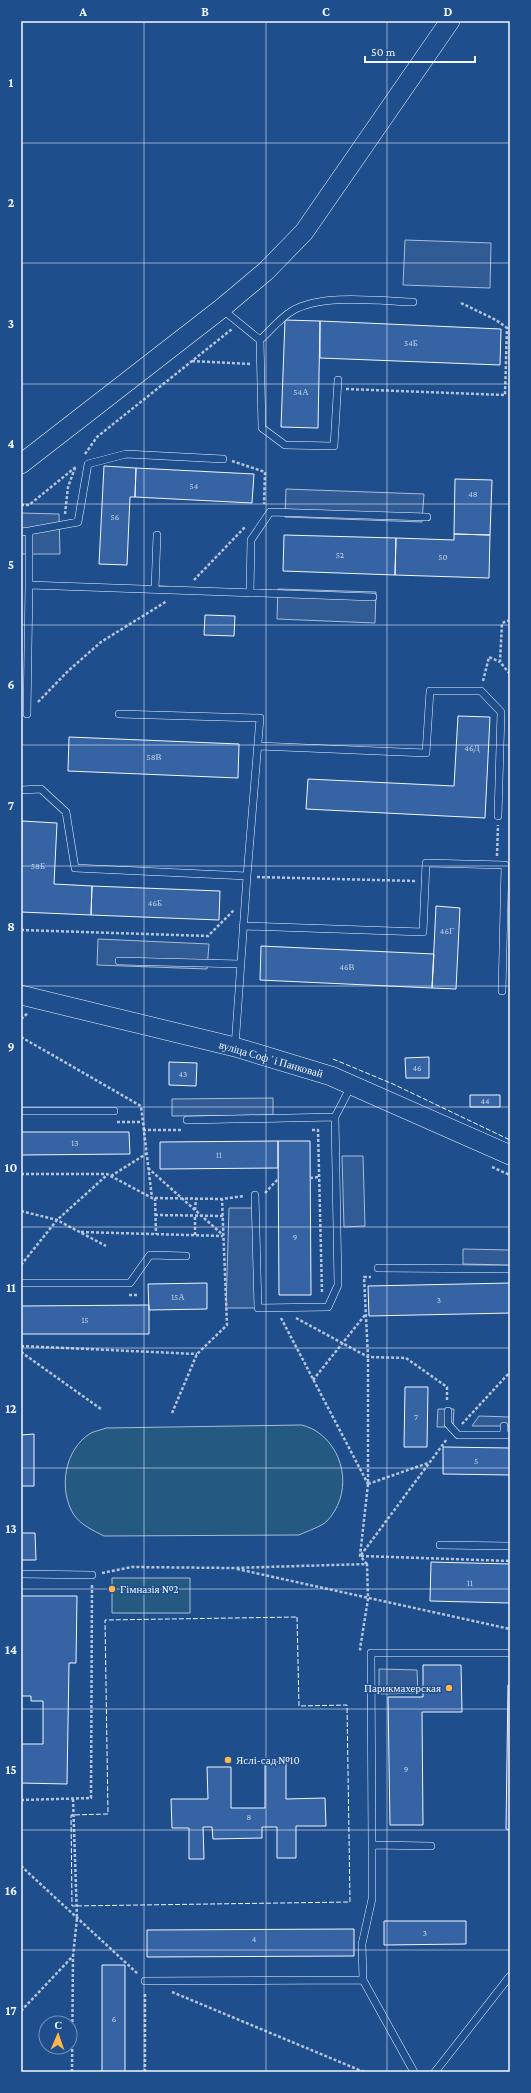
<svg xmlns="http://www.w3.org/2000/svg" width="531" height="2093" font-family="'Crimson Pro',serif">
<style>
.green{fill:#245a82;stroke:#a8bbd7}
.parking{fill:#305b95;stroke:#a8bbd7}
.building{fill:#3563a3;stroke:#f2f6ff}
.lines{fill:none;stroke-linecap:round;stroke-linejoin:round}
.service-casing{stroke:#f2f6ff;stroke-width:8}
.secondary-casing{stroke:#f2f6ff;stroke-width:20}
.path{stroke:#b3c4dc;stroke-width:2.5;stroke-dasharray:3 2;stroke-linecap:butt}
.service{stroke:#1f4e8c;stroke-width:7}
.secondary{stroke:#1f4e8c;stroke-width:19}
.fence{stroke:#f2f6ff;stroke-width:1;stroke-dasharray:5 2;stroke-linecap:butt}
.grid{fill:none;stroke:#f2f6ff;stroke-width:1;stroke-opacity:0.55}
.poi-dot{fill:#ffb74d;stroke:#1f4e8c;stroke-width:1.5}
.labels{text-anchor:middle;stroke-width:3;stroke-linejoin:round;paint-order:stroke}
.number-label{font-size:9px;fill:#c3d1e8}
.street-label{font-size:11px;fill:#f2f6ff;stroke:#1f4e8c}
.poi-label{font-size:11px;fill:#f2f6ff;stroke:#1f4e8c;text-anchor:start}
.neatline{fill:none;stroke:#f2f6ff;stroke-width:1.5}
.grid-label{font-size:13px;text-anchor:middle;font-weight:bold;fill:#f2f6ff}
</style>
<rect width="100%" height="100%" fill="#1f4e8c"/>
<path class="green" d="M302,1425c6,2 12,4 17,8 28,21 32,63 8,88 -6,6 -20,10 -28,14l-195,1c-10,-5 -23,-11 -30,-21 -16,-25 -10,-66 17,-82 4,-2 10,-3 15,-5z
M112,1578h78v35h-78z"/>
<path class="parking" d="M405,240l86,3 -1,45 -87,-3z
M286,489l138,5 -2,28 -137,-5z
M21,513l38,1 1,40h-39z
M278,589l98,3 -1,31 -98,-4z
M98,939l111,5 -2,25 -110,-4z
M273,1098v17l-101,1v-17z
M342,1156h21l2,70 -21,1z
M229,1208h27l2,100h-32z
M463,1249l47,1v15l-47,-1z
M438,1409h16l-1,18h-16z
M479,1416l31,1v9h-38z
M379,1669l38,1 1,23 -39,1z"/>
<path class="building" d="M285,320l35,1 -2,107 -37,-1z
M320,321l181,8 -1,36 -180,-7z
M104,466l32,2 -1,29h-5l-3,68 -28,-1z
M136,468l118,6 -2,29 -117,-6z
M455,479l37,1 -2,55 -36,-1z
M454,534l36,1 -1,43 -94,-3 1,-37 58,2z
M284,535l112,3 -1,37 -112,-4z
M205,615l30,1 -1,20 -30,-1z
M458,716l32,1 -5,101 -179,-9 2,-30 146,7z
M69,737l170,7 -1,34 -170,-7z
M22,821l35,2 -3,61 38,2 -1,29 -70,-3z
M92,886l128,5 -1,29 -128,-5z
M436,906l24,2 -4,81 -24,-1z
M261,946l173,8 -2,34 -172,-8z
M429,1057v21h-23l-1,-20z
M169,1062l28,1 -1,23 -27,-1z
M470,1095h30v12h-30z
M21,1132h108l1,22 -109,1z
M278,1141v27l-118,1v-27z
M278,1141h32l1,154h-32z
M207,1283v26l-58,1 -1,-26z
M510,1283v30l-141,3 -1,-30z
M149,1305v29h-128v-28z
M405,1387h23l-1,60h-23z
M34,1434v52h-13v-51z
M443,1447l67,1v27l-67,-1z
M21,1533h14l1,27h-15z
M431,1562l79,2v39l-80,-2z
M21,1596h56l-1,67h-7l-2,121 -46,-1v-39h22v-43h-12v-5h-10z
M423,1665h38l1,47h-40l1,113h-33l-2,-128h35z
M508,1685h2v145l-4,-1z
M265,1762h21v37l39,-1 1,28h-30v32h-19v-31h-15v11l-49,1 -1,-12h-9l1,32h-15v-31h-17l-1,-29h37l-1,-32h24v41h34z
M384,1921h82v23l-82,1z
M354,1929v27l-207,1v-27z
M102,1965h23v107h-23z"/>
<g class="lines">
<g class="service-casing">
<path id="service" d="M222,309l38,31c10,-9 20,-22 32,-29 29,-18 88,-10 121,-9
M260,340l2,88 23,17 49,1 4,-66
M29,531l49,-9 10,-58 38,-10 97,5
M21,532l8,-1v54l344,12
M155,589l2,-54
M250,593l1,-53 19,-28 157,5
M27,714l2,-129
M119,714l141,4 -13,158
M259,746l167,7 4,-62h51l20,21 -3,104
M21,790l20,-1 25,23 9,56 172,8 -12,171
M243,926l180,6 3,-69 79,2 -3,126
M119,961l122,3
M21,1111h93
M187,1120l148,-3
M255,1195l3,113 70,-1 10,-22 -3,-168 16,-31
M378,1268l132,1
M21,1283h109l20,-28 36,1
M448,1411v13l10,11h52
M504,1435v-9
M440,1545l70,1
M21,1574l71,1
M431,1846l-59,-1 -1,-192h139
M363,1980l-1,-36 10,-45v-54
M145,1981l218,-1 51,92
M435,2072l75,-96"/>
</g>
<g class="secondary-casing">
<path id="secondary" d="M21,464l201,-156 44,-37 38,-39 146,-211
M21,995l214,52 96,29 179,79"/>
</g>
<path class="path" d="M461,303l35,17 14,10
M192,361l59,3
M346,389l159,6 2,-68
M85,454l12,-17 135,-108
M232,461l33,11 -1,32
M21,505h8l48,-39
M65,514l3,-27 7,-19
M194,580l52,-54
M510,620l-8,3 -2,39 10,12
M483,681l6,-24 11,5
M38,702l30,-31 33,-29 66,-41
M497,856l1,-31
M257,877l159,4
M21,930l187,6 26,-26
M21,1019l7,-6
M21,1037l120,69 11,92
M117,1122h25
M143,1130h40
M312,1130h6l4,163
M492,1167l18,8
M148,1168l75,67
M21,1174h86l45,24 70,1 22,-3
M111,1176l35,-22
M310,1178l9,-1
M265,1193l13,-14
M155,1198l1,36
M195,1210l1,-11
M21,1211l36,9 49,26
M155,1215l68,1
M81,1232l142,4
M195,1235v-20
M21,1265l36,-45 50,-45
M129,1295h10
M281,1318l87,166
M296,1318l72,39 38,1 41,29v15
M21,1346l176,8
M21,1352l80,57
M313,1380l52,-65
M172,1413l25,-59 30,-29 -5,-126
M462,1424l48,-52
M368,1484l60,-21
M361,1555l86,-116
M361,1556l149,5
M367,1564l-7,-8 8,-72v-127l-4,-80h7
M237,1569l273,60
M102,1573l30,-6 101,1 134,-4 1,35 -8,50 1,1
M21,1800l70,-2 1,-214
M21,1866l117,108
M172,1992l192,80
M21,2011l52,-55 4,-38 -4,-119
M72,2072l1,-116
M145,2072v-80"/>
<use href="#service" class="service"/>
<use href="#secondary" class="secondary"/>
<path class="fence" d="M333,1059l60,25 117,56
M297,1617l2,89 48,-1 3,197 -278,4 -1,-91 37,-1 -3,-194z"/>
</g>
<path class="grid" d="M144,21v2051M266,21v2051M387,21v2051M21,143h489M21,263h489M21,384h489M21,504h489M21,625h489M21,745h489M21,866h489M21,986h489M21,1107h489M21,1227h489M21,1348h489M21,1468h489M21,1589h489M21,1709h489M21,1830h489M21,1950h489"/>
<g class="poi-dot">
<circle cx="112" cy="1589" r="4"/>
<circle cx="449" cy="1688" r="4"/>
<circle cx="228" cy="1760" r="4"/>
</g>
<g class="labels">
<g class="number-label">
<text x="411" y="346">54Б</text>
<text x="301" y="395">54А</text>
<text x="194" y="489">54</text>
<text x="473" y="497">48</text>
<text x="115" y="520">56</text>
<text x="340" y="558">52</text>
<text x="443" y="560">50</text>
<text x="472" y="751">46Д</text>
<text x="154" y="760">58В</text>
<text x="38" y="869">58Б</text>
<text x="155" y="906">46Б</text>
<text x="447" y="934">46Г</text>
<text x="347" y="970">46В</text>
<text x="417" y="1071">46</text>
<text x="183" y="1077">43</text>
<text x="485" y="1104">44</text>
<text x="75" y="1146">13</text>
<text x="219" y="1158">11</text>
<text x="295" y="1240">9</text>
<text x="178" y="1300">15А</text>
<text x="439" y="1303">3</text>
<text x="85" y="1323">15</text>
<text x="416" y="1420">7</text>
<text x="476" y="1464">5</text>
<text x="470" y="1586">11</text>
<text x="406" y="1772">9</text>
<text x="249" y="1820">8</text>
<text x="425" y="1936">3</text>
<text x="254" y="1942">4</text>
<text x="114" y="2022">6</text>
</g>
<g class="street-label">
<text transform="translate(271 1059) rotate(16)" y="4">вуліца Софʼі Панковай</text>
</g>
<g class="poi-label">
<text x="120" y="1593">Гімназія №2</text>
<text x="441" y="1692" text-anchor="end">Парикмахерская</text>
<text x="236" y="1764">Яслі-сад №10</text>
</g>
</g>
<rect width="531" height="2093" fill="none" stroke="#1f4e8c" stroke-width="44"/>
<g transform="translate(58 2035) rotate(2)"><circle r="19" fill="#1f4e8c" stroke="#7391ba"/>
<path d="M0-3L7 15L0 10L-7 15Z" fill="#ffb74d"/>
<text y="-6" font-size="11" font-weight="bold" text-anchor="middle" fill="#f2f6ff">С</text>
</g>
<path d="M365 56v6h110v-6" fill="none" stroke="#f2f6ff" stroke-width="2"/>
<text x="371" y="56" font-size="12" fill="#f2f6ff" stroke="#1f4e8c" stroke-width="3" paint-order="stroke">50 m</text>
<rect x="22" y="22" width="487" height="2049" class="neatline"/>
<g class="grid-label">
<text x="83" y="16">A</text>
<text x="205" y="16">B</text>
<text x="326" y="16">C</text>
<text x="448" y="16">D</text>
<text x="11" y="87">1</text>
<text x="11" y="207">2</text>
<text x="11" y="328">3</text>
<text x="11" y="448">4</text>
<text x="11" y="569">5</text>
<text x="11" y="689">6</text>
<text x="11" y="810">7</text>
<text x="11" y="931">8</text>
<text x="11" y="1051">9</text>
<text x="11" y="1172">10</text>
<text x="11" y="1292">11</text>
<text x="11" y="1413">12</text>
<text x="11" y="1533">13</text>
<text x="11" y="1654">14</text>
<text x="11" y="1774">15</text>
<text x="11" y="1895">16</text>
<text x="11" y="2015">17</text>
</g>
</svg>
